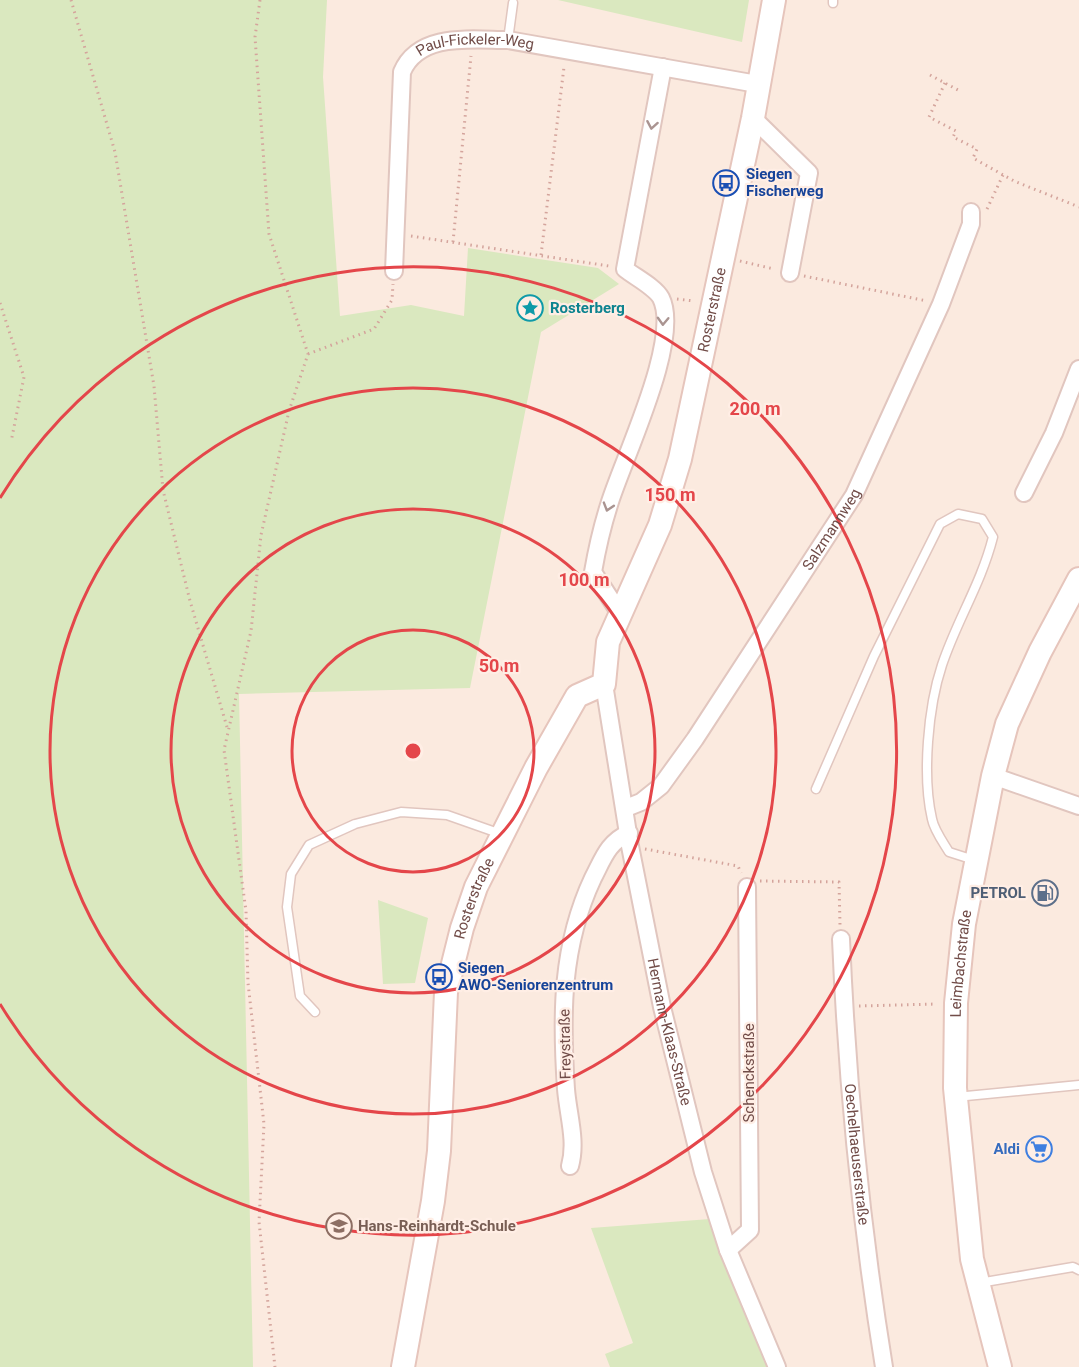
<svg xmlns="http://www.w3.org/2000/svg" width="1079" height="1367" font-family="Roboto,sans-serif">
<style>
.green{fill:#dae8bf}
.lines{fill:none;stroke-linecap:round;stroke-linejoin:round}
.lane-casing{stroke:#e1c6bf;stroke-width:11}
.street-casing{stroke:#e1c6bf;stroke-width:20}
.secondary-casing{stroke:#e6c5bc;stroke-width:26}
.path{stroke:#d4a49c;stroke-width:3;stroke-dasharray:1.5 4.5;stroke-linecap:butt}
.lane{stroke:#fff;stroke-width:8}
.street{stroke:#fff;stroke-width:16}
.secondary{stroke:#fff;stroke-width:22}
.oneway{stroke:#aa9491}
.ring{fill:none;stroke:#e4464a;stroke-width:3}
.labels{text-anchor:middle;stroke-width:4.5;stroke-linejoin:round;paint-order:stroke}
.street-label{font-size:15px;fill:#714c48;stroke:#ffeee5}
.transit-label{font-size:15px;font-weight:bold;fill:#164399;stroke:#ffeee5;text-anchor:start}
.culture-label{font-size:15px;font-weight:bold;fill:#0d838f;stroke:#ffeee5;text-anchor:start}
.service-label{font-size:15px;font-weight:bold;fill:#4e5e75;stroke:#ffeee5;text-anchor:end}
.shop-label{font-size:15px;font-weight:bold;fill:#366cbe;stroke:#ffeee5;text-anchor:end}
.education-label{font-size:15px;font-weight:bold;fill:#785e54;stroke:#ffeee5;text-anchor:start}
.centre{fill:#e4464a;stroke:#ffeee5;stroke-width:3}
.ring-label{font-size:18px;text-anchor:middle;font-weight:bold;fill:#e4464a;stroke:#ffeee5;stroke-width:4.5;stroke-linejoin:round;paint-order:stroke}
</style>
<rect width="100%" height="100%" fill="#fbeadf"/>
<path class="green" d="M0,0h327l-4,77 17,239 71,-11 53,11 4,-68 130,20 21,16 -78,48 -71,356 -231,6 14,673h-253z
M558,0h191l-7,42z
M378,900l50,18 -13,65 -32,1z
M710,1219l65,148h-165l-5,-13 28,-11 -42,-115z"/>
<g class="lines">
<g class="lane-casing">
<path id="lane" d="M833,3v-3
M508,40l5,-37
M816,789l58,-133 66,-132 18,-10 24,5 11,18c-12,47 -36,83 -51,128 -14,42 -20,111 -10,154 2,11 11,23 17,33l25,8
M315,1012l-15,-16 -13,-89 4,-33 18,-29 46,-21 46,-12 46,3 54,19
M956,1097l123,-12
M979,1283l94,-16 6,3"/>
</g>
<g class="street-casing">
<g id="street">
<path d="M753,118l56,55 -19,100"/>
<path id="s1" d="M394,271l8,-199c17,-40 70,-32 106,-32l249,44"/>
<path d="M1024,493l30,-60 25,-64"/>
<path d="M619,612l-26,-40c4,-23 9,-45 16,-67 13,-44 73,-165 52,-207 -6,-11 -26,-21 -36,-29l38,-202"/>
<path id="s2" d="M604,684l26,162 32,161 41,165 25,78 49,117"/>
<path d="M993,776l86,30"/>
<path id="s3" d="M626,808l15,-6 20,-16 34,-47 159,-244 87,-191 30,-80v-12"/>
<path id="s4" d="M841,939c6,143 20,286 43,428"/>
<path d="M570,1166c7,-25 -2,-51 -4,-77 -5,-74 -5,-143 27,-211 10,-19 15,-36 36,-45"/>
<path d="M728,1250l22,-20 -3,-343"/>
</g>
</g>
<g class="secondary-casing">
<g id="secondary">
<path id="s5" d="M403,1367l30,-166 6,-50 7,-159 16,-64 14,-41 60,-119 41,-72 27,-12 4,-42 52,-117 20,-66 73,-341 21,-118"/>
<path id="s6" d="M1000,1367l-28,-108 -17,-171 1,-85 8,-79 29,-148 14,-52 33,-72 39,-73"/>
</g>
</g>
<path class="path" d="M71,0l44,152 39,234 9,104 27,111 37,126
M260,0l-5,37 14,197 39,120 -19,57 -28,124 -10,96 -27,119 22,161 2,72 16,141 -5,98 16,145
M930,75l28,15
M945,83l-16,34 27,14 -3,6 24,12 -4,9 41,23 65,26
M987,209l16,-34
M411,236l198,30
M453,242l18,-186
M541,255l23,-188
M740,261l34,8
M804,276l123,25
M677,299l17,2
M0,303l24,74 -13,65
M308,354l66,-25 18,-29 1,-16
M645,849l93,17 3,7
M760,881l79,1 1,43
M859,1006l78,-2"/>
<use href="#lane" class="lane"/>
<use href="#street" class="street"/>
<use href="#secondary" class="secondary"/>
</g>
<defs><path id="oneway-chevron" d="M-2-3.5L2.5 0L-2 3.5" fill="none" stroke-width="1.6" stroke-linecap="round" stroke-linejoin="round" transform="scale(1.5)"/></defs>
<g class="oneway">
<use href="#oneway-chevron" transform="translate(652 125) rotate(100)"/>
<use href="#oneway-chevron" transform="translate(663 321) rotate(92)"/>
<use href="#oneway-chevron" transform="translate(608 507) rotate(107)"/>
</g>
<g class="ring">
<circle cx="413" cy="751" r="121"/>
<circle cx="413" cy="751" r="242"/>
<circle cx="413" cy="751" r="363"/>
<path d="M0 498A484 484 0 1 1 0 1004"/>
</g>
<defs>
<g id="bus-ring" transform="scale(1.35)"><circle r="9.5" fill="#ffeee5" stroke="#1a4fb4" stroke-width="1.5"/><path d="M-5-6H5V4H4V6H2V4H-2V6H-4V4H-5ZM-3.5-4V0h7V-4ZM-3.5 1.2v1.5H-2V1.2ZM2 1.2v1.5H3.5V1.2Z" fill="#1a4fb4"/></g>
<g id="sight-ring" transform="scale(1.35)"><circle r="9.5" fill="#ffeee5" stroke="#0f9aa8" stroke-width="1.5"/><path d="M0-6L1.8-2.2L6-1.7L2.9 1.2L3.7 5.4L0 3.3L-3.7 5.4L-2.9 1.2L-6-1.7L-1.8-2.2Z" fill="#0f9aa8"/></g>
<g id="fuel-ring" transform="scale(1.35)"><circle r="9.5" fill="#ffeee5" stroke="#5c6f8a" stroke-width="1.5"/><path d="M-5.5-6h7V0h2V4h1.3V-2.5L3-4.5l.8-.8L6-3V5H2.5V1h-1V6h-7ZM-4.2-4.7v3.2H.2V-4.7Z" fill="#5c6f8a"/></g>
<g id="supermarket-ring" transform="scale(1.35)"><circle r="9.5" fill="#ffeee5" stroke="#3f7fe0" stroke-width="1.5"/><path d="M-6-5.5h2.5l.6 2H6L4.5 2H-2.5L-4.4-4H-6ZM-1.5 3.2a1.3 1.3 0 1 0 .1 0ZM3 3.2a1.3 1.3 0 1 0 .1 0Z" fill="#3f7fe0"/></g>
<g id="school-ring" transform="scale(1.35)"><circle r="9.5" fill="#ffeee5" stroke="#8d6e63" stroke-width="1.5"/><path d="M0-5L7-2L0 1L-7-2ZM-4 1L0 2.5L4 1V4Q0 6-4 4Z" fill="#8d6e63"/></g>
</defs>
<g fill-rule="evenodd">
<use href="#bus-ring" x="726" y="183"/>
<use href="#sight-ring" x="530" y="308"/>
<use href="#fuel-ring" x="1045" y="893"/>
<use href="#bus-ring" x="439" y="977"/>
<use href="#supermarket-ring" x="1039" y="1149"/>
<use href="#school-ring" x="339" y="1226"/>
</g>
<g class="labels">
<g class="street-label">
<text dy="5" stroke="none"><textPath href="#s1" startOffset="284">Paul-Fickeler-Weg</textPath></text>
<text dy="5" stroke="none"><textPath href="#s5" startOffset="1125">Rosterstraße</textPath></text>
<text dy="5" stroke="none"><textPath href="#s3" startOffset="350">Salzmannweg</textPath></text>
<text dy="5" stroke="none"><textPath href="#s5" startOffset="476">Rosterstraße</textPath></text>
<text dy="5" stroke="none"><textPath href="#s6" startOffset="408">Leimbachstraße</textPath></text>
<text dy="5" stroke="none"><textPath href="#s2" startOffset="354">Hermann-Klaas-Straße</textPath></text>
<text transform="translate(565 1044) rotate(-91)" y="5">Freystraße</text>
<text transform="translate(749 1073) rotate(-90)" y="5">Schenckstraße</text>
<text dy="5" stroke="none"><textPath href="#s4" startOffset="216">Oechelhaeuserstraße</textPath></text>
</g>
<g class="transit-label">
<text x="746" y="179">Siegen<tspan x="746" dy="17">Fischerweg</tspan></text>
<text x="458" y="973">Siegen<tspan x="458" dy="17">AWO-Seniorenzentrum</tspan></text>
</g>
<g class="culture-label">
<text x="550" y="313">Rosterberg</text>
</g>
<g class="service-label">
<text x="1026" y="898">PETROL</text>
</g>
<g class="shop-label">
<text x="1020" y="1154">Aldi</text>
</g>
<g class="education-label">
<text x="358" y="1231">Hans-Reinhardt-Schule</text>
</g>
</g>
<circle cx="413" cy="751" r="9" class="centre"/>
<g class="ring-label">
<text x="755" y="415">200 m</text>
<text x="670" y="501">150 m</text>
<text x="584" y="586">100 m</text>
<text x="499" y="672">50 m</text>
</g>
</svg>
